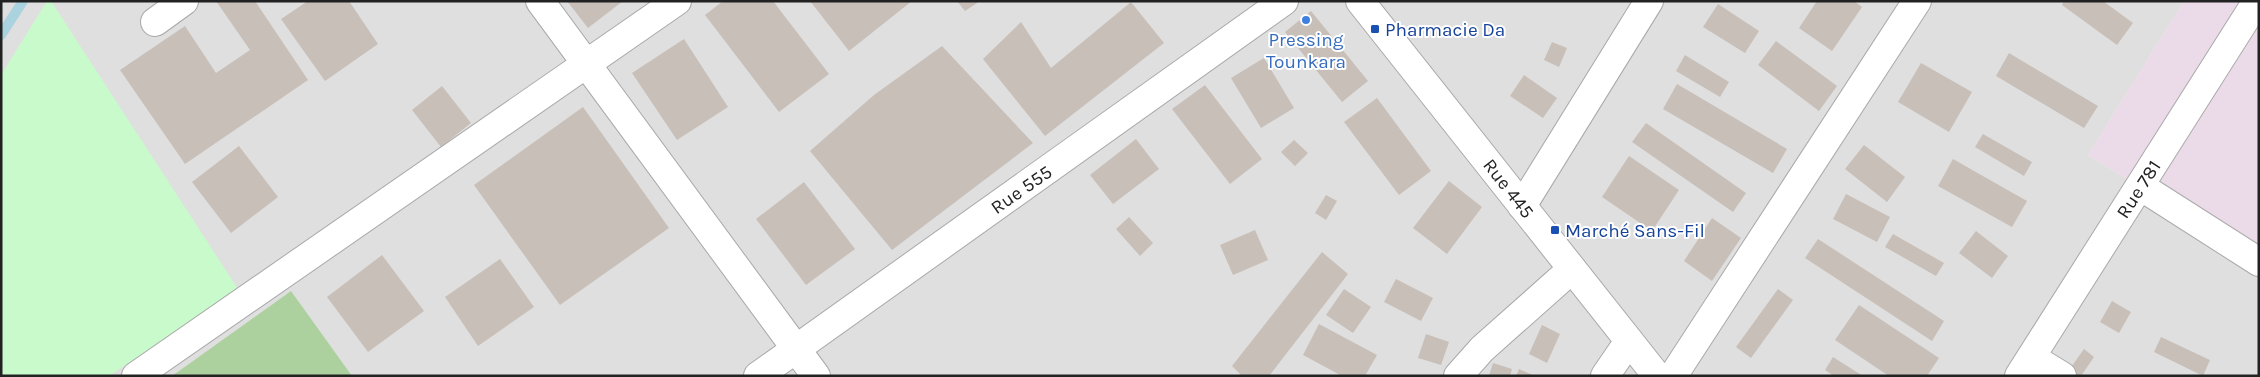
<svg xmlns="http://www.w3.org/2000/svg" width="2260" height="377" font-family="Karla,sans-serif">
<style>
.residential{fill:#e0dfdf}
.industrial{fill:#ebdbe8}
.forest{fill:#add19e}
.park{fill:#c8facc}
.lines{fill:none;stroke-linecap:round;stroke-linejoin:round}
.stream{stroke:#aad3df;stroke-width:10}
.building{fill:#c7bfb8}
.minor-casing{stroke:#a9a9a9;stroke-width:30}
.tertiary-casing{stroke:#a9a9a9;stroke-width:30}
.minor{stroke:#fff;stroke-width:28}
.tertiary{stroke:#fff;stroke-width:28}
.shop-dot{fill:#3f7fe0;stroke:#fff;stroke-width:2}
.transit-dot{fill:#1a4fb4;stroke:#fff;stroke-width:2}
.labels{text-anchor:middle;stroke-width:4;stroke-linejoin:round;paint-order:stroke}
.transit-label{font-size:19px;fill:#164399;stroke:#fff;text-anchor:start}
.shop-label{font-size:19px;fill:#366cbe;stroke:#fff}
.street-label{font-size:19px;fill:#222;stroke:#fff}
</style>
<rect width="100%" height="100%" fill="#f2efe9"/>
<path class="residential" d="M1,1h2183l-96,154 171,105v116h-2258z"/>
<path class="industrial" d="M2184,1h75v259l-171,-105z"/>
<path class="forest" d="M291,291l61,85h-180z"/>
<path class="park" d="M47,1h4l187,288 -129,87h-108v-301z"/>
<g class="lines">
<path class="stream" d="M1,35l22,-34"/>
</g>
<path class="building" d="M216,1h39l53,79 -123,84 -65,-94 65,-44 31,47 34,-23z
M308,1h41l29,43 -53,37 -44,-62z
M567,1h56l-35,27z
M723,1h50l56,73 -50,38 -74,-97z
M810,1h102l-63,50z
M957,1h23l-15,10z
M1817,1h37l8,6 -30,44 -33,-23z
M2064,1h39l30,22 -16,22 -55,-40z
M1131,2l33,41 -119,93 -62,-77 38,-37 30,46z
M1718,4l41,27 -14,22 -42,-26z
M1311,11l57,70 -26,21 -57,-70z
M684,39l44,68 -51,33 -45,-67z
M1776,41l61,45 -18,25 -61,-46z
M1552,42l15,6 -8,19 -15,-7z
M942,46l91,97 -141,107 -82,-99 64,-56z
M2009,53l89,53 -14,22 -88,-52z
M1685,55l44,27 -9,15 -44,-26z
M1264,58l30,50 -33,20 -30,-50z
M1921,63l51,29 -23,40 -51,-30z
M1524,75l33,23 -14,20 -33,-22z
M1677,84l110,65 -14,24 -110,-64z
M1205,85l57,74 -32,25 -58,-75z
M442,86l29,37 -30,24 -29,-37z
M1377,98l54,73 -32,24 -55,-73z
M583,107l86,121 -109,77 -86,-120z
M1646,123l100,70 -13,19 -101,-70z
M1983,134l49,28 -8,14 -49,-29z
M1136,139l23,30 -46,35 -23,-29z
M1294,140l14,13 -13,13 -14,-14z
M1864,145l41,32 -18,25 -42,-33z
M239,146l39,51 -47,36 -39,-51z
M1629,156l50,34 -27,41 -50,-34z
M1953,159l74,42 -15,26 -74,-41z
M1449,181l33,26 -35,47 -34,-26z
M804,182l51,67 -49,36 -50,-66z
M1846,194l44,23 -13,25 -44,-23z
M1326,195l11,6 -11,19 -11,-7z
M1129,217l24,26 -13,13 -24,-27z
M1712,218l29,20 -29,43 -28,-20z
M1255,230l13,30 -35,15 -13,-30z
M1976,231l32,25 -16,22 -33,-25z
M1893,234l51,29 -8,13 -51,-29z
M1818,239l126,82 -12,20 -127,-83z
M1322,252l26,22 -79,102h-27l-10,-10z
M382,255l42,56 -56,41 -41,-55z
M500,259l34,48 -56,39 -33,-49z
M1396,279l37,19 -12,23 -37,-19z
M1344,289l27,18 -18,26 -27,-18z
M1778,289l15,11 -42,58 -15,-11z
M2112,301l19,11 -12,21 -19,-11z
M1859,305l80,53 -12,18h-38l-54,-36z
M1319,324l58,31 -12,21h-23l-39,-21z
M1542,325l18,9 -13,29 -18,-9z
M1426,334l23,8 -8,23 -23,-7z
M2161,337l49,23 -7,16 -49,-24z
M2084,349l10,8 -13,19h-4l-8,-6z
M1833,357l30,19h-29l-9,-6z
M1493,363l19,6 -2,7h-21z
M1519,369l16,7h-19z"/>
<g class="lines">
<g class="minor-casing">
<path id="minor" d="M540,1l276,375
M155,22l29,-21
M2140,186l119,76
M1522,206l127,-205
M2031,357l31,19
M136,376l541,-375
M1458,376l24,-27 90,-80
M1605,376l24,-35
M1673,376l244,-375
M2019,376l238,-375"/>
</g>
<g class="tertiary-casing">
<path id="tertiary" d="M1360,1l297,375
M758,376l526,-375"/>
</g>
<use href="#minor" class="minor"/>
<use href="#tertiary" class="tertiary"/>
</g>
<circle class="shop-dot" cx="1306" cy="20" r="5"/>
<g class="transit-dot">
<rect x="1370" y="24" width="10" height="10" rx="2.5"/>
<rect x="1550" y="225" width="10" height="10" rx="2.5"/>
</g>
<g class="labels">
<g class="transit-label">
<text x="1385" y="36">Pharmacie Da</text>
<text x="1565" y="237">Marché Sans-Fil</text>
</g>
<g class="shop-label">
<text x="1306" y="46">Pressing<tspan x="1306" dy="22">Tounkara</tspan></text>
</g>
<g class="street-label">
<text transform="translate(1509 188) rotate(52)" y="7">Rue 445</text>
<text transform="translate(1021 189) rotate(-35)" y="7">Rue 555</text>
<text transform="translate(2138 189) rotate(-57)" y="7">Rue 781</text>
</g>
</g>
<rect width="2260" height="377" fill="none" stroke="#222222" stroke-width="5"/>
</svg>
